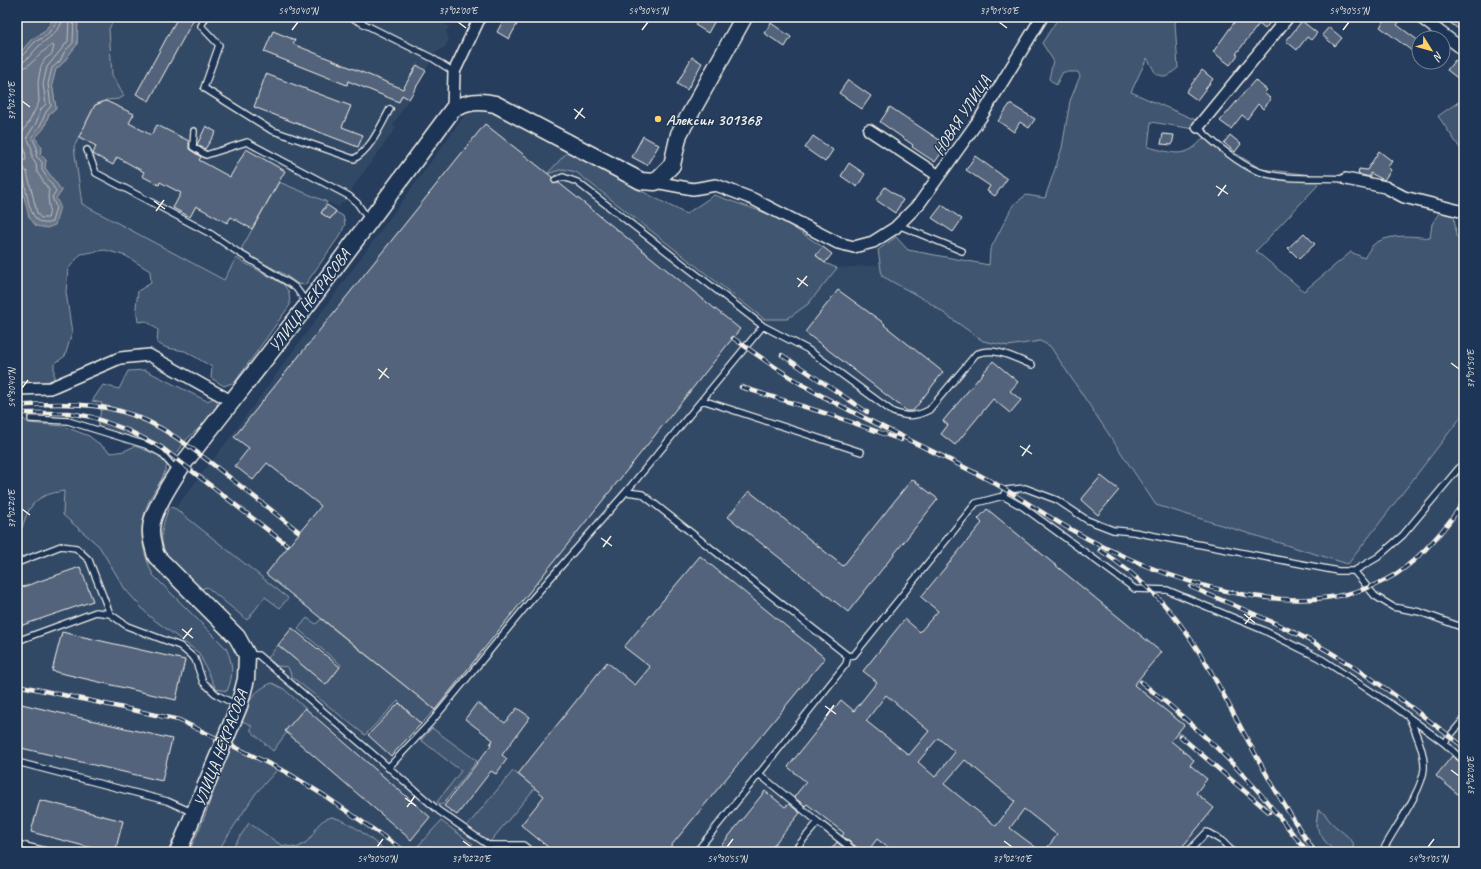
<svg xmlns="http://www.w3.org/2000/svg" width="1481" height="869" font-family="Caveat,sans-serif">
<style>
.built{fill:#334966}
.green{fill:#40546f;stroke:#9aa2ac}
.water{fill:#677588;stroke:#9fa7ae}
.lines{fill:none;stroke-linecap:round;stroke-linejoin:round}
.shore{stroke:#bcbfc2;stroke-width:1}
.building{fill:#52647b;stroke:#f4f1e8;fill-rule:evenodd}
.lane-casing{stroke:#f4f1e8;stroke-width:8}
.street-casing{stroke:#f4f1e8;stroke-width:14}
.secondary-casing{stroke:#f4f1e8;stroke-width:19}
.lane{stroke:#1d3557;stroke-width:5.5}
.street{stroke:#1d3557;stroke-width:11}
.secondary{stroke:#1d3557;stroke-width:16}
.rail-casing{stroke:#f4f1e8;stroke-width:4.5}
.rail{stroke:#1d3557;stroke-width:3;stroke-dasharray:9;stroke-linecap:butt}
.ticks{fill:none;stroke:#f4f1e8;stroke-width:1.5}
.poi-dot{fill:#ffd166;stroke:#1d3557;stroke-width:1.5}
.labels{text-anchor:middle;stroke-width:3;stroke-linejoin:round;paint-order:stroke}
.street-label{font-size:16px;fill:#f4f1e8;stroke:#1d3557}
.poi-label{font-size:16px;font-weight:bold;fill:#f4f1e8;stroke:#1d3557;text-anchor:start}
.neatline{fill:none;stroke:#f4f1e8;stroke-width:1.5}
.ticks-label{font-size:10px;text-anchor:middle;fill:#f4f1e8}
</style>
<rect width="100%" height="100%" fill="#263d5d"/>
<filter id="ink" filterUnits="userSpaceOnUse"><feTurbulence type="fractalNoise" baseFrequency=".025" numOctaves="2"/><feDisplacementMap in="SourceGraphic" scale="8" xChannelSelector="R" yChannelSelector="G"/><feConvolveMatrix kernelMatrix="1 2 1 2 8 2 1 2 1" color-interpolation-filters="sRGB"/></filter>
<g filter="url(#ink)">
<path class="built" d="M115,17h320l15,10 -4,4 3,8 -4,8 -10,6 -21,40h-2l-19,32 3,3 -41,56 -11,19 -2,-1 -3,5 -60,-25 -55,98 -142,-76 -9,-57 22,-42 11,-5 13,-1 5,-3 -12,-21 -3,-46z
M484,107l86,42 60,36 56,29 28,-19 109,52 -7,9 9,7 12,5 42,-3 35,10 14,-22 30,7 23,50 69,36 106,159 192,59 116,-151v439h-1447v-339l19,-16 45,-8 87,39 9,-22 55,-71 233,-320z"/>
<path class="green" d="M17,17h38l-11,15 -12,7 -15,17z
M78,17h37l-6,12 3,46 12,21 -5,3 -13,1 -11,5 -21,42 8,57 142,76 12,-22 47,26 6,8 1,13 -55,77 -11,4 -13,-8 1,-11 -27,-16 -18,-3 -10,-5 1,-13 -12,-9 -8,1 -2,-15 2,-16 13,-8 -1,-12 -24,-15 -21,-6 -24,4 -13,15 -2,23 6,41 -7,23 -11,8v17l-37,4v-216l4,12 35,17 6,-7 -17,-23 1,-8 -6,-6 2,-7 -7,-9 9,-10 5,-14 7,-6 -4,-24 4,-15c9,-6 13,-16 21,-24z
M1059,17h119l-3,6 3,45 -12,9 -10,-3 -9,-16 -16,34 67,29 -4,8 -43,-7 -3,25c26,6 38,13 56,-10l-7,-8 5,-2 20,18 39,24 51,6 6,10 -62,66 48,40 47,-39 13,6c3,-4 6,-10 9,-13 15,-12 40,-9 57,-7l2,-14 9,-14 13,4 2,22 8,6v171l-116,151 -192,-59 -106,-159 -10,-5 -32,5 -25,-5 -56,-40 -45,-25 -4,-26 18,-13 12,13 81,15 1,-15 23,-45 13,-10 19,3 17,-50 8,-47 10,-25 -2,-4h-15l-7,13 -7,-6 4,-19 -11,-17z
M1464,95v59l-26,-38 22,-15z
M570,149l60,36 56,29 28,-19 63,22 46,30 -7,9 9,7 12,5 -29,36 -21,15h-23l-188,-147 -13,-3 -16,5z
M279,182l48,20 -6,11 9,6 6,-7 7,4 2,8 -4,10 -36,51 -7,-1 -14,-10 -44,-23z
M145,370l62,31 7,-3 4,2 -3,13 -29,27 -13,19 -37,-20 -38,-12 4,-24 -10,-2 11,-16 16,4 9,-18z
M17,419h7l4,4 35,3 26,10 22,17 13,-2 11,-5 25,10 7,9c-3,12 -9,20 -15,30 -15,28 -12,52 1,80l73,73c7,15 8,27 1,43l-11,-2 -17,-36 -50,-37 -24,-27 -26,-43 -36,-31 1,-24c-27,4 -34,11 -42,37l-5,3z
M169,506l7,3 112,89 -8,10 -15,-11 -18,23 -40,-33 -9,3c-16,-17 -40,-34 -36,-59 1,-8 5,-17 7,-25z
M307,618l9,6 5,-5 114,91 -14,14 -23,-23 -33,34 -73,-58 -4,-10 -11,-1 -9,-8 10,-13 48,40 15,-20 -43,-36z
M272,683l12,6 21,19 -20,23 2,1 -14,19 -22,-20v-6l-11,-5c9,-18 12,-29 32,-37z
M432,728l45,33 -35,44 -5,-3 24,-31 -40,-31z
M230,746l47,24 -21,23 -39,59h-28l15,-34z
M513,771l22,17 -46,55 -22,-17z
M1318,810l7,4c7,13 21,18 29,30l-3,8h-16l-11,-12 -8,-14z
M332,817c21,5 38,22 55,35h-29l-3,-2 -8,2h-117l19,-29 32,22 16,3c4,-3 10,-5 13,-10 9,-11 5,-16 22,-21z
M441,821l32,23 -7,8h-41l-7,-6z"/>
<path class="water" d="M55,17h23l-1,28c-8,8 -12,18 -21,24l-4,15 4,24 -7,6 -5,14 -9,10 7,9 -2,7 6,6 -1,8 17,23 -6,7 4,8 -5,19 -8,3 -11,-2 -7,-9 -12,-48v-113l15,-17 12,-7z"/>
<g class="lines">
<path class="shore" d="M17,58l4,-1 14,-15 12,-7 10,-14 1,-4
M17,64c9,-1 14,-10 20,-16 8,-9 25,-16 26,-31
M17,70c13,-1 23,-18 35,-25l2,1 -2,8 -7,5 -4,7 -3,16 1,20 -9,18 -9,15v7l4,8 1,10h-9
M17,166l6,1 4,5 10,41 4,5h7c4,-10 -2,-18 1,-28l-12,-18 -1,-8 -4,-6v-9l-5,-12 9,-14 5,-14 5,-5 -3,-20 4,-17 21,-26 1,-24
M17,171l6,3c4,16 5,57 29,48l4,-15 -4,-10 4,-6 -14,-21v-8l-6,-6 1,-8 -5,-11 8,-11 6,-14 5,-6 -3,-22 4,-16 8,-7 5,-10 8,-8 1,-26"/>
</g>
<path class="building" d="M178,17h17l-46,84 -13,-7z
M505,17h16l-12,22 -12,-7z
M699,17h18l-9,16 -13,-8z
M1238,17h36l-9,12 -6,-5 -23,30 2,1 -8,10 -17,-13z
M1387,17h5l7,5 -2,3 22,16 -7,10 -32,-24z
M1442,17h22v16z
M1302,21l15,12 -6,7 -4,-3 -10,13 -11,-9z
M771,23l20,14 -6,10 -21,-14z
M1329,27l13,11 -7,8 -13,-11z
M273,31l22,9 -2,4 110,45 14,-24 9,6 -17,28 -7,-4 -3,7 -51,-21 -1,4 -83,-33z
M692,57l10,6 -15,27 -10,-6z
M1455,60l9,7v16l-17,-13z
M1202,70l11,9 -16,21 -11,-8z
M266,74l85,32 -9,21 21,8 -5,12 -104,-40z
M848,80l23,16 -9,13 -23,-16z
M1255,80l12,10 -3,3 7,6 -8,10 -5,-5 -11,15 -5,-4 -11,14 -11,-8z
M106,101l28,13 -5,9 22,12 6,-10 32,16v8l12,8 -2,3 31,17 16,-28 39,22 -33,58 -21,-12 -4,6 -31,-17 -6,11 -17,-9 8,-15 -21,-11 -1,3 -17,-9 2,-4 -27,-15 -4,8 -20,-11 3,-8 -17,-9 16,-32z
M1010,104l25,15 -6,9 -9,-6 -6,10 -16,-11z
M890,107l57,38 -12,17 -23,-15 1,-2 -33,-23z
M485,124l67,53 1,6h6l181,146 -305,381 -169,-136 55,-68 -54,-43 -14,17 -18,-14 14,-18 -15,-11z
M206,126l10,6 -11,17 -8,-4z
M1163,134l11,1 -2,10 -11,-1z
M1230,135l11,9 -6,8 -11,-9z
M643,136l16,9 -12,20 -15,-8z
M813,136l20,14 -8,12 -20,-14z
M1379,151l13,10 -4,6 3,3 -7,10 -14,-7v4l-12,-3 1,-5 8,1z
M975,156l32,23 -12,17 -8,-5 3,-5 -24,-16z
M849,163l16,11 -8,13 -16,-11z
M885,187l18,13 -8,13 -19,-13z
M327,205l9,6 -6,8 -9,-6z
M942,205l20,14 -9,13 -21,-14z
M1304,233l11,11 -16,15 -11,-11z
M823,247l9,7 -7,9 -9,-8z
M838,290l47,34 -1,1 59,47 -30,39h-6l-102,-79z
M993,361l25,21 -8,9 11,9 -11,13 -17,-14 -38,46 -14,-11 7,-9 -5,-4z
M1101,476l18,14 -21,25 -17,-15z
M912,479l26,20 -90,113 -120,-95 21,-26 94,75z
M987,509l174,143 -27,33 50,40 -13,16 23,19 -4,5 17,14 -11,14 18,15 -36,44h-134l13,-17 -33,-26 -14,19 32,24h-148l-17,-13 -10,13h-7l-1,-3 -17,-13 2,-3 -37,-29 -2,2 -11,-9 12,-15 -18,-15 53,-67 13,11 23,-29 -14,-11 42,-52 15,13 18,-21 -17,-14 61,-74 -4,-4zM886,695l43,36 -20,24 -43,-34zM938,738l17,14 -20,25 -17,-15zM965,760l50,41 -19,25 -52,-42z
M700,556l125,102 -159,194h-112l-33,-27 23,-29 -26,-22 89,-112 28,23 15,-18 -26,-20z
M80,567l13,34 -76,26v-38z
M292,628l48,39 -14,18 -48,-40z
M62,632l123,28 -9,40 -124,-29z
M17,703l155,36 -10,42 -145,-34z
M399,703l22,21 -30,32 -23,-21z
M477,703l28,20 12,-15 13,9 -28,38 5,4 -11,15 -5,-3 -34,44 -13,-9 47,-61 -1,-1 3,-4 -28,-21z
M305,708l125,109 -19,23 -126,-109z
M1452,756l12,9v34l-28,-23z
M765,791l20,16 4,-3 11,9 -32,39h-52z
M40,800l83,21 -8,31h-8l-76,-20z
M837,842l12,10h-20z"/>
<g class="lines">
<g class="lane-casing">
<path id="lane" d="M206,17l-5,9 18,19 -15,43 67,42 83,29c17,-10 26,-32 36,-50
M350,17l82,41 22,14
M1198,127c13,14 41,37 59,44 27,10 60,6 89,8
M194,131l-1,16 13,8 41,-13 102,54 8,7 12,17
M87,150l9,23 115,61 28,19 50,30 7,5 10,14
M555,180l8,-3 14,5 186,144 44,23 86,63c14,5 22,5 36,-2l47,-56c19,-8 38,4 56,11
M898,225l64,26
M702,400l159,52
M31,419l37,2 78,24 15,8 16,18
M626,492l137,-166
M1003,496l3,-6 19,-2 32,12 30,20 26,10 21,2 204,39h16l24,-14 25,-22 61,-73
M17,563l44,-17 15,2 13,12 21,54 17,12 53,20 15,13 8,23 14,13 20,10
M1354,571l21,25 18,11 27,5 44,16
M17,641l79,-29 14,2
M248,655h10l181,156 49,34h35l9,7
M1444,743l20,-24
M17,762l150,39 27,12
M388,768l44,-47 101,-123 93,-106 16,2 206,162 6,-1 122,-152 27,-7 20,11 112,82 32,1 96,40 60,30 72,47 49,36 20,18
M818,822l38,30
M17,844l33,8
M696,852l63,-78
M793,852l25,-30 -59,-48 87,-110 2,-8
M1188,852l19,-20 15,9 11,11
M1382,852c11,-22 40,-60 42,-83 1,-17 -8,-35 -14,-50"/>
</g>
<g class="street-casing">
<path id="street" d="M1420,17l44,33
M453,109l1,-37 26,-55
M1198,127l90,-110
M869,130l70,46
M1346,179l39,8 19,10 60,15
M655,182l38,7 23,-4 37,14 85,44 16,4 19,-5 22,-14 24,-24 62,-87 61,-100
M17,389l33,-1 70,-30 29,-3 82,46"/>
</g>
<g class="secondary-casing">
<path id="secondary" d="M178,852l61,-146 7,-27 1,-24 -10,-18 -81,-81c-3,-11 -7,-22 -4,-34 4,-17 21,-43 31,-58l125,-160 145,-195c15,-7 25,-9 42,-5l146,77 14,1 17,-17 7,-31 65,-117"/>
</g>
<use href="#lane" class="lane"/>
<use href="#street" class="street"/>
<use href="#secondary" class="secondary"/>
<g class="rail-casing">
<path id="rail" d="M733,338c26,18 52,37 80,53 56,31 115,57 172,87 29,15 56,35 85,51 87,50 232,103 326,45 26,-17 51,-47 68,-73
M782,355l85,57
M741,387l93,29 67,24
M17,406c34,-3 70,-4 103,5 41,11 76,40 109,66 23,18 46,36 69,54
M17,413h52l23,4 35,13 34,17 126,98
M1100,550c21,14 41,30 59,49 34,36 57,81 80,125 23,43 47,87 76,128
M1191,587c46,20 94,38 137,64 48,28 92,63 136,96
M1141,682c38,30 73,61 106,97 22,23 40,49 61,73
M17,685l162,35 107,52 39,24 81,56
M1180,736l89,76"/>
</g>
<use href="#rail" class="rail"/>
</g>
</g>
<path class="ticks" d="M458,22l8,6M999,22l8,6M292,30l6,-8M642,30l6,-8M1343,30l6,-8M22,101l8,6M574,109l11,9M575,119l8,-11M1216,186l12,8M1218,196l8,-11M154,201l11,8M156,211l8,-11M797,278l11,8M798,287l9,-11M1451,363l8,6M378,369l11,9M379,379l8,-11M22,388l6,-8M1020,446l12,8M1022,456l8,-11M22,509l8,6M601,538l11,8M603,547l8,-11M1244,614l11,9M1245,624l9,-11M182,629l11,9M183,639l9,-11M825,706l11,8M826,716l8,-11M1451,770l8,6M405,798l11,8M407,807l8,-11M463,841l8,6M1004,841l8,6M377,847l6,-8M727,847l6,-8M1428,847l6,-8"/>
<circle class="poi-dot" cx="658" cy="119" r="4"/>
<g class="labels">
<g class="street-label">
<text transform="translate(961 115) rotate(-57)" y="6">НОВАЯ УЛИЦА</text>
<text transform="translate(309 300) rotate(-53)" y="6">УЛИЦА НЕКРАСОВА</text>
<text transform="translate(220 748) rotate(-69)" y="6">УЛИЦА НЕКРАСОВА</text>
</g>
<g class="poi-label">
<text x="666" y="125">Алексин 301368</text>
</g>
</g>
<rect width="1481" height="869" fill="none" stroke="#1d3557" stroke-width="44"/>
<g transform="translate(1431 50) rotate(127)"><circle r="19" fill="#1d3557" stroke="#738091"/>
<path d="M0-3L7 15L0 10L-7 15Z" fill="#ffd166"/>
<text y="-6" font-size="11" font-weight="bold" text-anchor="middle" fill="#f4f1e8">N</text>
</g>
<rect x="22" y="22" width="1437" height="825" class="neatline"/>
<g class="ticks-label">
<text x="298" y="14">54°30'40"N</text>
<text x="458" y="14">37°02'00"E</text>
<text x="648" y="14">54°30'45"N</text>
<text x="999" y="14">37°01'50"E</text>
<text x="1349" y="14">54°30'55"N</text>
<text transform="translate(11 101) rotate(-90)" y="4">37°02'10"E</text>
<text transform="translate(1470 369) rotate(-90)" y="4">37°01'50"E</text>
<text transform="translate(11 388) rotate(-90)" y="4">54°30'40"N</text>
<text transform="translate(11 509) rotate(-90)" y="4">37°02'20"E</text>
<text transform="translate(1470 776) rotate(-90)" y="4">37°02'00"E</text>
<text x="377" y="862">54°30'50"N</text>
<text x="471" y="862">37°02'20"E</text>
<text x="727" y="862">54°30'55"N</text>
<text x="1012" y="862">37°02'10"E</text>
<text x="1428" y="862">54°31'05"N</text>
</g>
</svg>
